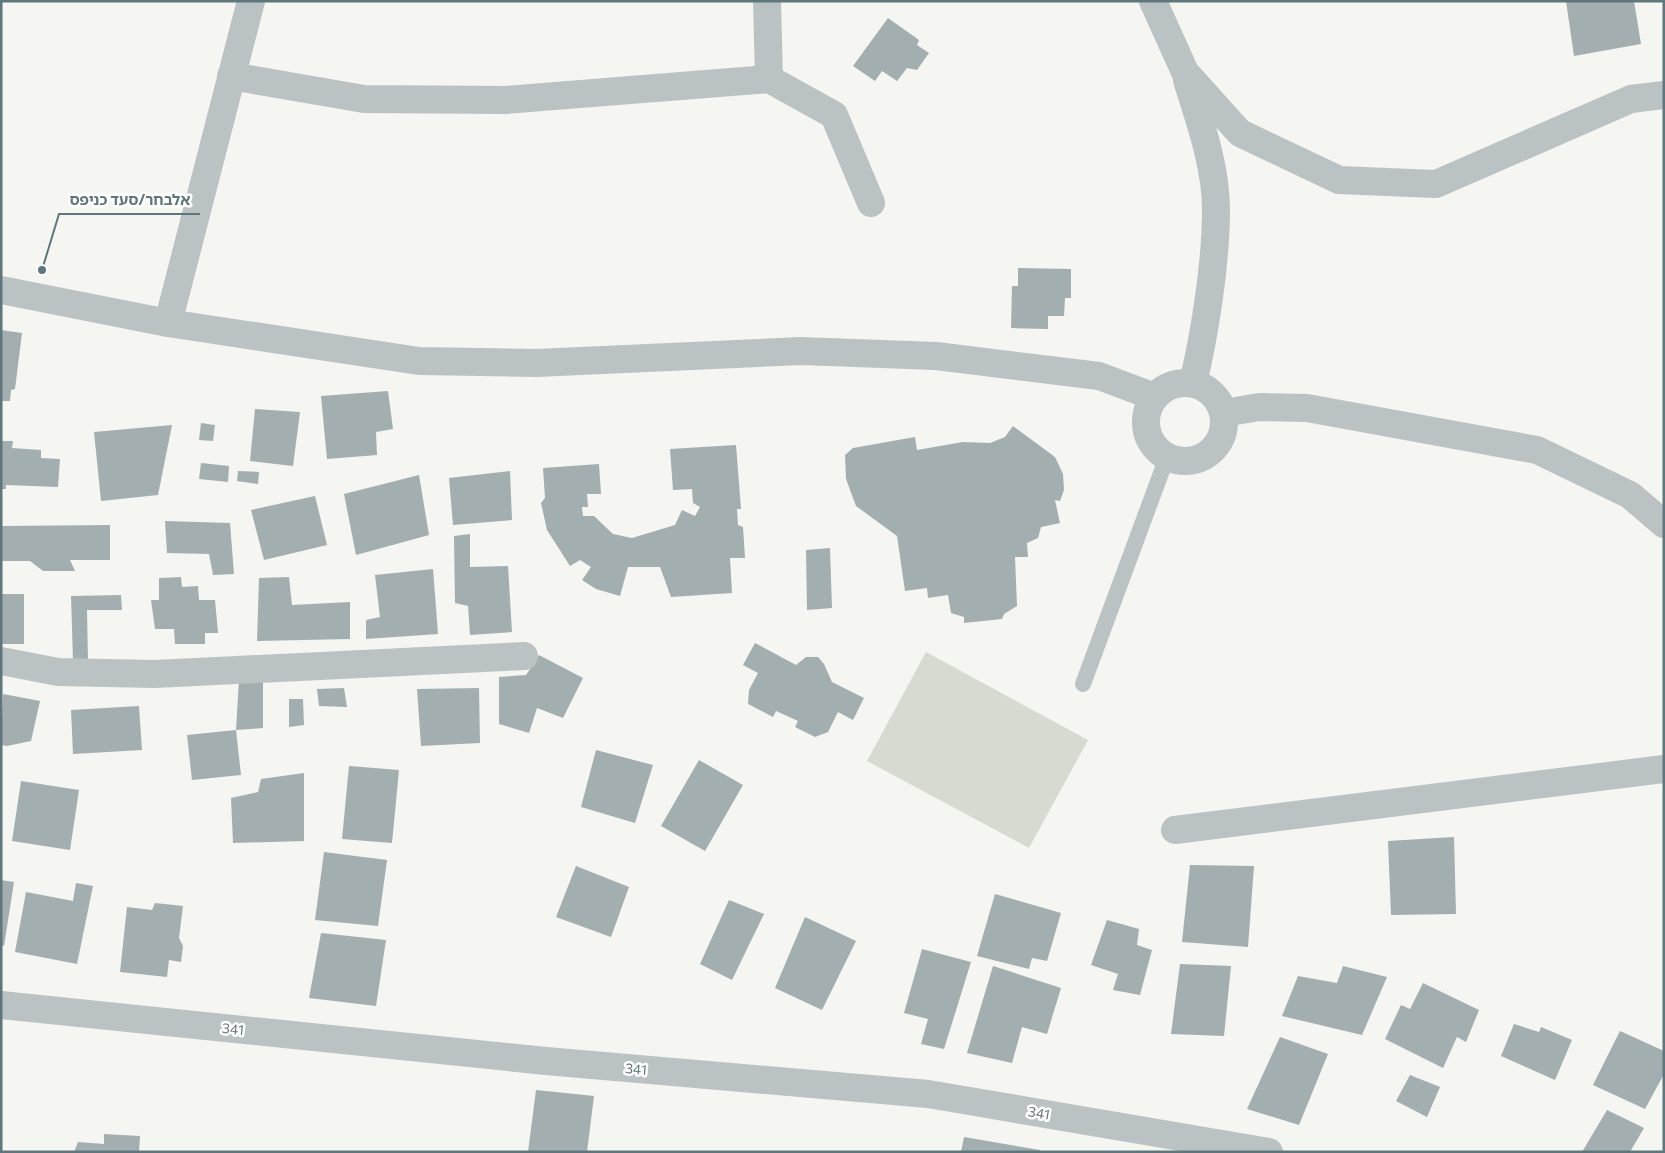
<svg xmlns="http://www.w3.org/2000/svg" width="1665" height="1153" font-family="Commissioner,'Noto Sans Hebrew',sans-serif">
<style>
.green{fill:#d6dad1}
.building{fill:#a3aeb1}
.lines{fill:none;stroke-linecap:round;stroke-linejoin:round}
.service{stroke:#bbc2c4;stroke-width:16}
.minor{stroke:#bbc2c4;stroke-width:28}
.labels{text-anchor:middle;stroke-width:5;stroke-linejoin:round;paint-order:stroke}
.street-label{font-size:14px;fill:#60767d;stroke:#fff}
.leader{fill:none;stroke:#60767d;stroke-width:2}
.callout-dot{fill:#60767d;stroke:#fff;stroke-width:2}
.callout-label{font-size:15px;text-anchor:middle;font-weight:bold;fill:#60767d;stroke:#fff;stroke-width:5;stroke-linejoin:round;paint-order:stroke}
</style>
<rect width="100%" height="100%" fill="#f5f5f1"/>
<path class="green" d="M926,652l162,88 -59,108 -162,-87z"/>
<path class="building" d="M1566,1h68l7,43 -67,12z
M888,18l31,22 -2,5 12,8 -12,17 -10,-2 -10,13 -15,-10 -7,10 -22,-15z
M1018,268l53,1v29h-6l-1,18h-16v13l-37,-1 1,-42h6z
M1,330l21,3 -7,56 -4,1 -1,11h-9z
M388,391l5,38 -17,3 1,23 -50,4 -6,-63z
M255,409l45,3 -7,54 -43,-5z
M201,423l14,2 -2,16 -14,-1z
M172,425l-14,70 -57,6 -7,-69z
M1013,426l42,31 8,17 1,16 -4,11 -5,-1 5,23 -19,4 -3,11 -11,5 1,14h-13l2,49 -13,8 -2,5 -38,4v-6l-13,-4 -3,-18 -20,3 -1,-10 -22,3 -8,-55 -41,-30 -10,-27 -1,-24 8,-7 62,-11 2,13 46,-8 27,1 15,-6z
M1,441h12l-1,7 29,2v8l19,1 -2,28 -52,-2v4h-5z
M736,445l5,64h-4l1,16 5,2 2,31h-15l2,35 -61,4 -11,-30h-32l-8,29 -24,-7 -14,-9 9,-13 -11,-7 -10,6 -23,-36 -6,-27 4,-5 -2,-30 56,-4 2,30h-14l1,13h-6l1,9h11l19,18 19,4 43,-13 7,-15 13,6 5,-9 -7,-4 -1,-14 -19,1 -3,-41z
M201,463l28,3 -1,16 -29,-3z
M238,471l21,1 -1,12 -21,-3z
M510,471l2,49 -59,5 -4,-47z
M419,475l10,60 -73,20 -12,-61z
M315,496l12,49 -63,15 -13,-50z
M165,521l65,2 4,51 -21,1 -4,-21 -42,-1z
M110,525v35h-40l5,11h-32l-13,-10h-29v-35z
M470,534v33l38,-1 4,66 -42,3 -2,-29 -13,-3 -1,-67z
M830,548l2,60 -25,2 -1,-60z
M433,569l5,65 -72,5v-19l14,-3 -5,-42z
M181,577l1,10 16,-1 1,14h16l3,33h-13v11h-30l-1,-15h-19l-4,-29h8v-22z
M289,577l3,28 58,-3v37l-93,2 2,-63z
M1,594h23v50h-23z
M121,595l1,15h-35l1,51h-15l-2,-65z
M755,643l41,22 10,-8h12l6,7 8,18 32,16 -11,22 -15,-8 -10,20 -13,5 -20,-10 3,-6 -22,-10 -3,6 -25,-13 1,-14 9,-17 -15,-8z
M539,655l44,23 -20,40 -26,-10 -8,25 -30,-9v-47l27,-2z
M263,678v50l-27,2 3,-51z
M344,688l3,19 -28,-1 -2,-17z
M479,688l1,55 -59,3 -4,-57z
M3,694l37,7 -9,40 -24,5 -6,-1z
M289,699h14l1,26 -15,2z
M139,706l3,44 -69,4 -2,-44z
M236,730l5,45 -49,5 -5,-45z
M596,750l57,15 -18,58 -54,-16z
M699,760l44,25 -38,66 -44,-25z
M349,766l50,4 -7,73 -50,-4z
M304,773v68l-71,2 -2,-45 27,-6 3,-13z
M21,781l58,9 -9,60 -58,-9z
M1454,837l2,77 -65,1 -3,-74z
M324,852l63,8 -9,66 -63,-6z
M1190,865l64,1 -6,81 -66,-5z
M576,866l53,21 -18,50 -55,-20z
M1,880l13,2 -10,64 -3,-1z
M76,883l17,3 -16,78 -62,-12 11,-60 47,9z
M995,894l66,19 -14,48 -15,-3 -3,11 -52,-13z
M729,900l35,14 -32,66 -32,-16z
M155,903l28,3 -4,32 4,8 -2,16 -12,-2 -2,17 -47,-5 7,-65 25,3z
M805,917l51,24 -34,69 -47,-22z
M1107,920l32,9 -2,16 15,5 -12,45 -27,-5 5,-16 -27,-9z
M321,933l65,7 -10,66 -67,-8z
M922,949l49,13 -27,87 -23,-5 7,-25 -24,-6z
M1180,964l51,2 -7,70 -53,-2z
M993,966l68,22 -14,46 -25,-7 -10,36 -45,-10z
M1343,966l44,11 -25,58 -80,-19 16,-40 39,7z
M1423,983l56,27 -13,32 -9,-5 -14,31 -58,-29 16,-34 9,4z
M1514,1024l25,8 2,-5 31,13 -17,40 -54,-24z
M1620,1031l44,20v23l-19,35 -52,-24z
M1280,1037l48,17 -29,71 -52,-16z
M1410,1075l30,12 -13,30 -31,-16z
M536,1090l58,6 -7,56h-59z
M1607,1110l37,18 -14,24h-48z
M104,1134l36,2 -1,16h-65l4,-10 26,2z
M964,1137l76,13 -1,2h-78z"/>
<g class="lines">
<path class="service" d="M1083,684l84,-227"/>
<path class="minor" d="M767,1l2,78
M1153,1l32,71 55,61 99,47 97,4 195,-85 33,-4
M231,76l133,23 141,1 264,-21 65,36 37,88
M1187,80c13,42 29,86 29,130 0,52 -11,123 -23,173
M1,290l167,33 251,38 117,2 265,-12 135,5 163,20 56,21
M168,323l83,-322
M1146 422a39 39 0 1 1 78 0a39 39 0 1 1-78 0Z
M1224,413l35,-6 48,1 230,42 93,45 34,29
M1,661l57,11 97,2 369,-18
M1175,830l489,-61
M1,1005l545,56 382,33 341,58"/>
</g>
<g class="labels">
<g class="street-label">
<text transform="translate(233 1029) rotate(6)" y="5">341</text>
<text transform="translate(636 1069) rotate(5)" y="5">341</text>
<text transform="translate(1039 1113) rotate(10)" y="5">341</text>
</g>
</g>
<path class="leader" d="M42 270L59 214H200"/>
<circle class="callout-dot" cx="42" cy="270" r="5"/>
<g class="callout-label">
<text x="130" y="205">אלבחר/סעד כניפס</text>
</g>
<rect width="1665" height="1153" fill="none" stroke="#60767d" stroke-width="5"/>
</svg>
